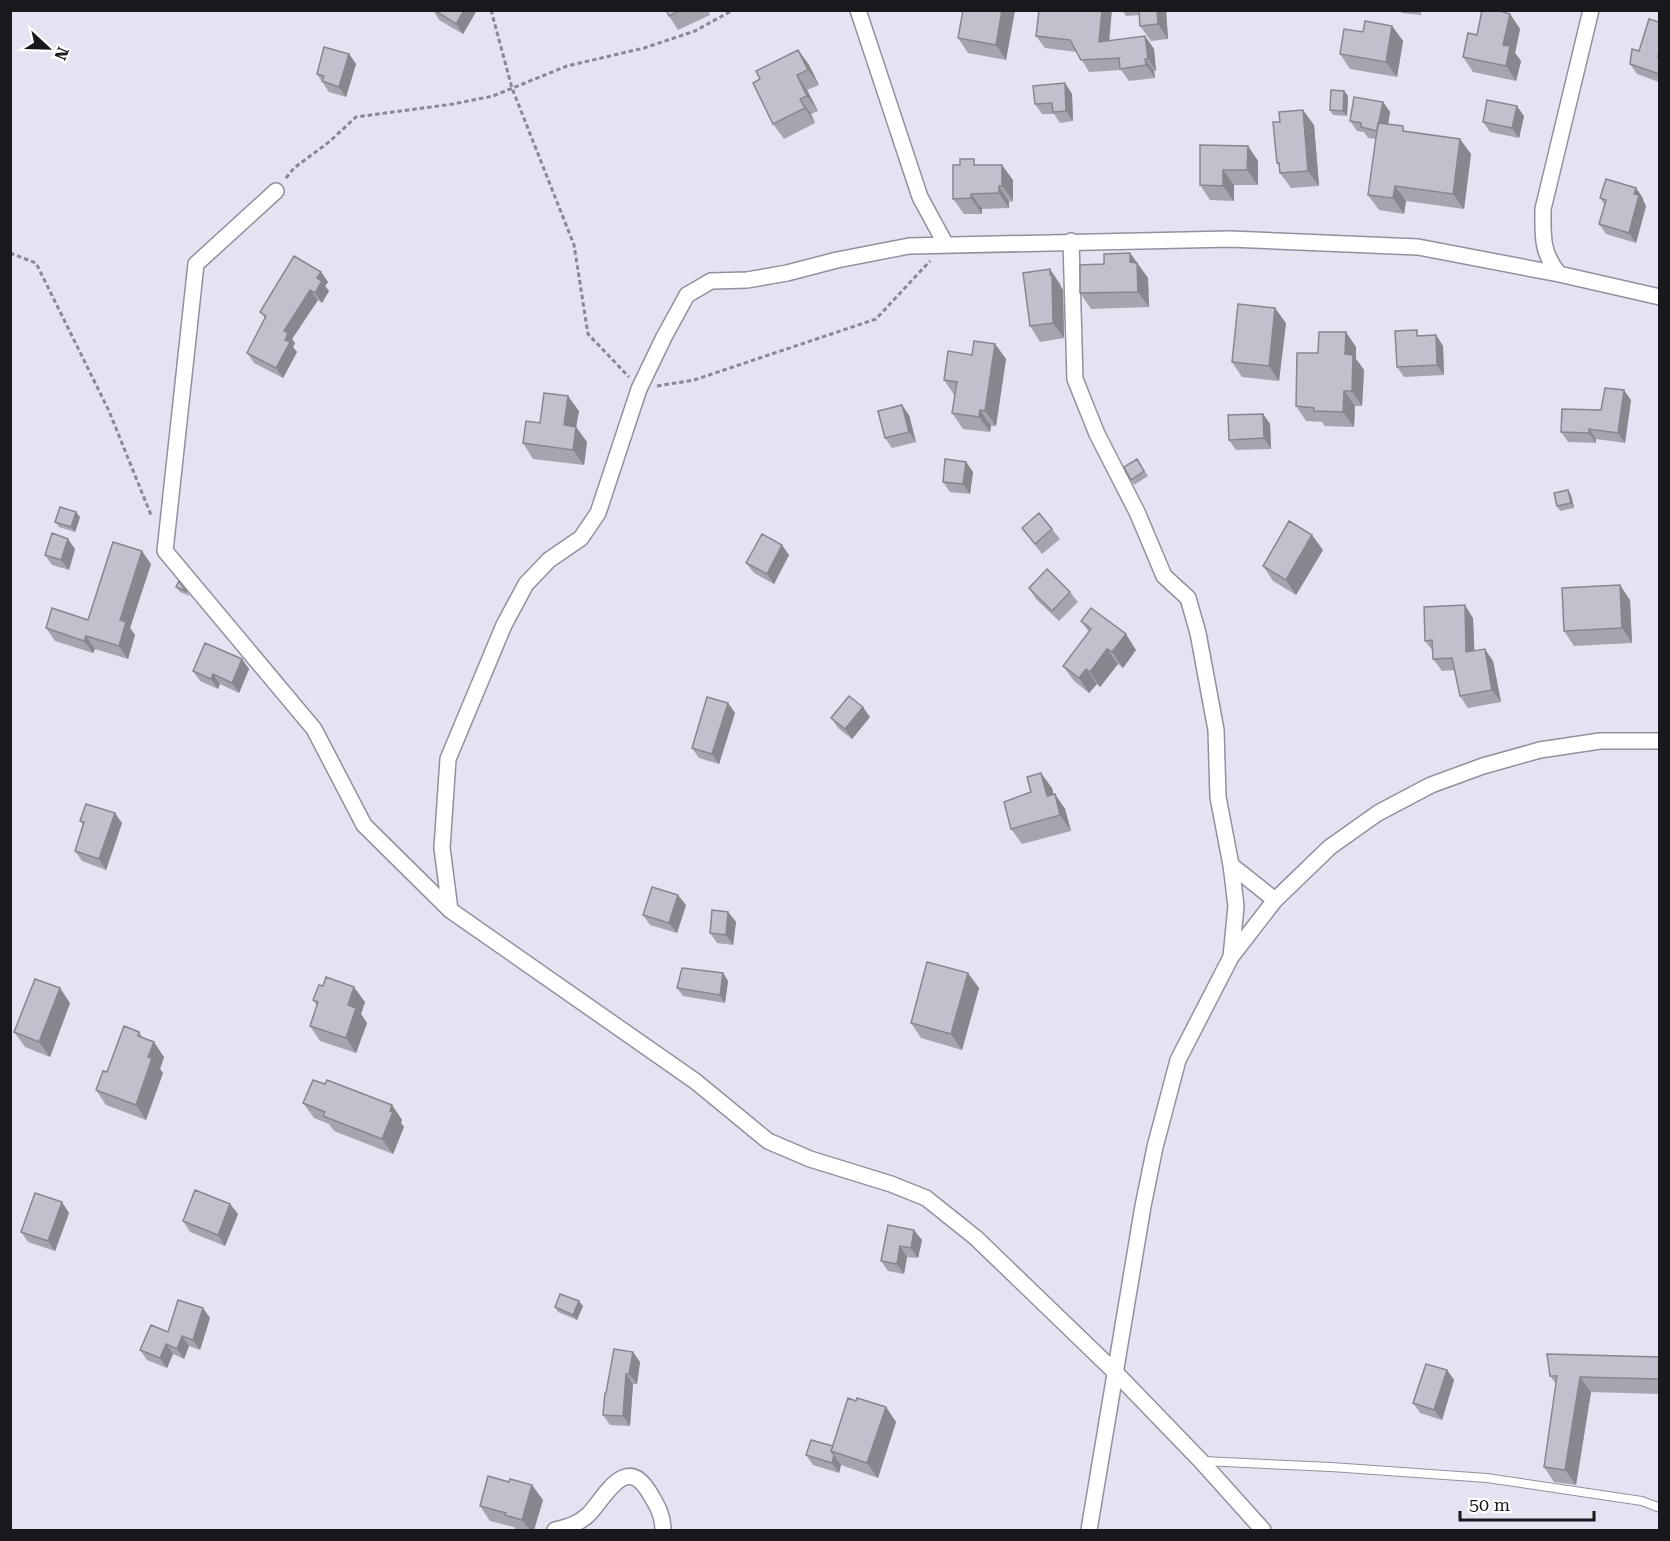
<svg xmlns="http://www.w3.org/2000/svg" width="1670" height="1541" font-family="'Roboto Serif',serif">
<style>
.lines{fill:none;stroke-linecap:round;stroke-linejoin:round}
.service-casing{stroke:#93909e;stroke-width:10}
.minor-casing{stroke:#93909e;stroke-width:18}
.path{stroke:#8a8892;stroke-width:3;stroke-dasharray:4.5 3;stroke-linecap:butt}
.service{stroke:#fff;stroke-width:8}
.minor{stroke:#fff;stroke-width:15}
.wall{fill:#a8a4af}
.shaded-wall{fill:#88868f}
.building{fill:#c3bfcc;stroke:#88868f;stroke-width:1.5}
</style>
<rect width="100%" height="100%" fill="#e5e2f1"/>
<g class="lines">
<g class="service-casing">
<path id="service" d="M1203,1461l128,6 156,11 155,23 18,7"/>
</g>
<g class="minor-casing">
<path id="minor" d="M858,10l62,187 26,48
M276,191l-80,73 -31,287 149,178 50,96 86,85 245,171 73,60 42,18 81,25 35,14 50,40 140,135 85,88 62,69
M1071,241l4,138 22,55 40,78 27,64 24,22 10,35 18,97 2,67 13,68 5,41 -5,51
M1559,274c-18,-22 -16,-38 -16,-65l48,-199
M1231,865l44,35
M450,910l-8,-62 6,-89 56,-134 22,-41 23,-24 32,-22 17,-25 41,-124 25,-52 23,-42 24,-14 36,-1 40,-7 50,-13 72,-14 321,-7 188,8 141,27 101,23
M555,1530c13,-3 23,-6 33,-15 17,-17 37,-62 61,-23 8,13 14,23 14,38
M1089,1530l54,-324 12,-59 23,-87 53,-103 44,-57 55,-53 48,-34 53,-28 52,-19 57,-16 60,-9h60"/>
</g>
<path class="path" d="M491,10l21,78 62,157 14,89 41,43
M286,178l8,-10 35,-26 27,-25 97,-13 40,-8 74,-30 77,-18 51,-17 38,-21
M10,253l26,10 73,148 42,104
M657,386l37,-6 182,-61 54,-58"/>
<use href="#service" class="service"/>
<use href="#minor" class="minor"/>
</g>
<path class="wall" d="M433,10h44l-14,24 -24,-14z
M666,10h42l2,5 -32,15 -9,-14z
M963,10h52l-9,50 -38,-7 -10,-15z
M1122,10h44l2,29 -17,2 -11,-15v-11l-14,1z
M1400,10h21v5l-19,-2z
M1510,14l10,15 -5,24 6,8 -5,20 -43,-9 -10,-15 14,-22z
M1659,22v60l-22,-8 -7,-10z
M1392,26l11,15 -6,36 -47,-8 -10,-15 23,-22z
M1036,36l73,5 36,-5 9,13 2,22h-2l1,7 -26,3 -8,-11 -32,2 -12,-20 -32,-4z
M798,50l11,15 10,20 -12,5 11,21 -7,3 4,9 -31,16 -11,-15 -13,-45z
M349,54l7,10 -10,33 -17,-5 -12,-18z
M1065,83l7,11 1,27 -13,2 -6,-9h-12l-7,-10z
M1344,91l4,5 -1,20 -14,-1 -3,-5z
M1383,102l7,10 -2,13 83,29 -7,55 -58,-8 -2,13 -25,-4 -11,-15 8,-56 -8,-1 -4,-6 -7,-1 -7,-10z
M1524,116l-5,22 -29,-6 -7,-10z
M1314,125l5,61 -28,2 -11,-15v-5l-3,-5z
M1248,146l10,15v24h-24v16l-24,-1 -10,-15z
M978,165l35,15v21l-4,1v6l-27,1v5h-18l-11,-15z
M1600,198h43v2l3,6 -10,37 -30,-9 -7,-10 6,-19z
M1130,253l18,25 1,29 -58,2 -11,-16 24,-29z
M321,272l7,10 -3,4 4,5 -7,12 -4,-3 -26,39 3,4 -2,4 4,5 -14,26 -29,-15 -7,-10 18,-35 -5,-6z
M1060,284l1,3 2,3 1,48 -24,4 -10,-16z
M1286,323l-7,58 -37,-4 -10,-15z
M1436,335l7,11 1,29 -40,2 -7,-10z
M995,344l11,15 -10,67h-5l-1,6 -27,-3 -11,-16 3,-17 -11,-16 28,-25z
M1356,347v12l8,11 -2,36h-7l-1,21 -29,-1 -3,-4 -16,-1 -10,-15 22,-53z
M1631,400l-6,43 -29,-4v4l-28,-1 -7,-10 40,-22z
M579,411l-3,16 11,15 -3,23 -51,-6 -10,-16 17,-20z
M1263,414l7,10 1,25 -35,1 -7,-10z
M909,415l7,27 -24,6 -7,-10z
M1137,459l11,17 -14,9 -3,-5z
M966,462l7,10 -3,22 -20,-2 -7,-10z
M1571,495l3,13 -14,3 -3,-5z
M80,517l-5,15 -16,-5 -4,-5z
M1022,528l30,1 8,10 -18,15z
M75,549l-6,21 -17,-5 -7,-10z
M1323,550l-27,45 -23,-14 -10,-15z
M789,555l-15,29 -20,-11 -8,-10z
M151,564l-21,64 5,7 -7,24 -33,-10 -2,4 -38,-12 -9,-13 42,-8z
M176,587l10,4 4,5 -10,-4z
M1029,588l41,4 8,10 -19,19 -23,-22z
M1630,600l2,43 -58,3 -10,-15z
M1473,618l1,33 19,10 8,41 -33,6 -8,-12 -5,-26 -13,1 -9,-12v-8l-8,-10z
M1081,621l55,29 -13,18 -5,-4 -18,23 -3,-3 -8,9 -15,-12 -11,-15 26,-34z
M242,659l7,10 -10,24 -19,-9 -2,5 -18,-8 -7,-10z
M728,703l7,10 -16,51 -20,-6 -7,-10z
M870,717l-18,22 -14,-11 -7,-10z
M1052,788l1,6 12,15 6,22 -49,13 -11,-15z
M80,821l42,2 -16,47 -24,-9 -7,-10 8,-26z
M686,905l-9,28 -27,-8 -7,-10z
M728,912l8,10 -3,23 -16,-2 -7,-10z
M723,973l5,8 -3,22 -42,-7 -6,-8z
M979,988l-17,62 -41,-12 -10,-15z
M313,1000l52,2 -4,12 6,9 -11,30 -36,-12 -10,-15 7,-20z
M70,1003l-20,54 -25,-10 -11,-15z
M139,1032l5,7 20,18 -4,12 3,4 -17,47 -40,-15 -10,-15 11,-18z
M325,1084l67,21 10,15 -1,3 3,4 -11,27 -59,-23 -5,-7 -15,-6 -11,-15z
M230,1204l8,10 -13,32 -35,-14 -7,-11z
M69,1213l-14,38 -27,-9 -7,-10z
M888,1225l34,15 -4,18 -11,-1 -3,17 -16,-3 -7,-10z
M583,1306l-6,14 -19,-8 -3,-5z
M210,1318l-10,32 -11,-4 -5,13 -11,-5 -6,14 -20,-8 -7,-10 28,-18z
M614,1349l26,13 -3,22h-4l-3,42 -20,-1 -7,-10z
M1659,1357v37l-68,-2 -15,93 -22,-3 -10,-15 12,-83 -6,-8z
M1447,1370l7,10 -12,40 -22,-7 -7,-10z
M856,1401l30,6 10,15 -18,56 -37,-13 -2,8 -26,-8 -7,-10 27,-9z
M543,1500l-9,30h-18l-2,-3 -24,-6 -10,-15z"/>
<path class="shaded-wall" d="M464,10h13l-14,24 -7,-10z
M1002,10h13l-9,50 -10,-15z
M1102,10h10l-4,44 -9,-12z
M1157,10h9l2,29 -10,-15z
M1510,14l10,15 -5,24 6,8 -5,20 -10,-15 -3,-21z
M1392,26l11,15 -6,36 -11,-15z
M1145,36l9,13 2,22 -8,-12z
M798,50l11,15 10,20 -11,-15z
M349,54l7,10 -10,33 -7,-10z
M1145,59l9,12 1,7 -9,-13z
M797,75l10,15 11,21 -11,-15z
M1065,83l7,11 1,27 -7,-10z
M1344,91l4,5 -1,20 -4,-5z
M800,99l11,15 4,9 -10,-15z
M1383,102l7,10 -5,29 -7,-10z
M1517,106l7,10 -5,22 -7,-10z
M1303,110l11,15 5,61 -11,-15z
M1460,139l11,15 -7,55 -11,-15z
M1248,146l10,15v24l-11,-15z
M1002,165l11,15v21l-11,-15z
M1223,170l11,15v16l-11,-15z
M999,186l10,16v6l-10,-15z
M1395,186l11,15 -2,13 -11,-16z
M1636,188l7,10v2l3,6 -10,37 -7,-10 5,-39z
M971,194l11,15v5l-11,-16z
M1130,253l18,25 1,29 -11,-15 -8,-30z
M1050,269l10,15 1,3 2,3 1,48 -11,-15z
M321,272l7,10 -3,4 4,5 -7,12 -7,-10 2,-15z
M310,290l8,10 -26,39 3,4 -2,4 4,5 -14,26 -7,-10 9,-28 -1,-9z
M1275,308l11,15 -7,58 -10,-15z
M1346,332l10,15v12l8,11 -2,36 -10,-15 -7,-37z
M1436,335l7,11 1,29 -7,-10z
M995,344l11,15 -10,67 -11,-15z
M1624,390l7,10 -6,43 -7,-10z
M1344,391l11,15 -1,21 -11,-15z
M568,396l11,15 -3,16 11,15 -3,23 -11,-15 -9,-25z
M902,405l7,10 7,27 -7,-10z
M980,410l11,16 -1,6 -11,-15z
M1263,414l7,10 1,25 -7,-11z
M1589,429l7,10v4l-7,-10z
M966,462l7,10 -3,22 -7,-10z
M1568,490l3,5 3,13 -3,-5z
M76,512l4,5 -5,15 -4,-5z
M1312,535l11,15 -27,45 -10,-15z
M68,539l7,10 -6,21 -8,-10z
M782,545l7,10 -15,29 -7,-10z
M142,551l9,13 -21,64 5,7 -7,24 -9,-13 1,-26z
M1620,585l10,15 2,43 -10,-15z
M1465,605l8,13 2,46 -9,-12z
M1126,634l10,16 -13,18 -11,-16z
M86,636l9,13 -2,4 -9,-12z
M1107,649l11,15 -18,23 -10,-15z
M1485,649l8,12 8,41 -9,-12z
M242,659l7,10 -10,24 -7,-10z
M1086,669l11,15 -8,9 -10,-15z
M213,674l7,10 -2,5 -7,-10z
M728,703l7,10 -16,51 -7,-10z
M863,707l7,10 -18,22 -7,-10z
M1041,773l11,15 6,23 -11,-15z
M1055,794l10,15 6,22 -11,-16z
M115,813l7,10 -16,47 -7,-11z
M678,895l8,10 -9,28 -8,-10z
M728,912l8,10 -3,23 -7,-10z
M723,973l5,8 -3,22 -5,-8z
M968,973l11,15 -17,62 -11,-16z
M354,987l11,15 -4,12 6,9 -11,30 -10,-15 2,-33z
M60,988l10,15 -20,54 -11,-15z
M154,1042l10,15 -4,12 3,4 -17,47 -10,-15 12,-48z
M392,1105l10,15 -1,3 3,4 -11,27 -11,-15z
M62,1202l7,11 -14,38 -7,-10z
M230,1204l8,10 -13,32 -7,-11z
M914,1230l8,10 -4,18 -7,-10z
M900,1246l7,11 -3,17 -7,-10z
M579,1301l4,5 -6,14 -4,-5z
M203,1308l7,10 -10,32 -7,-10z
M182,1336l7,10 -5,13 -7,-10z
M166,1344l7,10 -6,14 -7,-10z
M633,1352l7,10 -3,22 -8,-10z
M1447,1370l7,10 -12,40 -8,-10z
M626,1374l7,10 -3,42 -7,-10z
M1580,1377l11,15 -15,93 -11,-15z
M886,1407l10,15 -18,56 -11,-15z
M834,1455l7,10 -2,8 -7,-10z
M532,1485l11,15 -9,30h-4l-8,-10z"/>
<path class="building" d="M434,10h30l-8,14z
M666,10h15l-12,6z
M963,10h39l-6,35 -38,-7z
M1039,10h63l-3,32 46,-6 3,23h-3l1,6 -26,4 -1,-11 -38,2 -11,-20 -34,-4z
M1139,10h18l1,14 -18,2z
M1482,10h14l14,4 -7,31 7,1 -4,20 -43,-9 5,-24 9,2z
M1649,19l10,3v29l-1,6h1v17l-29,-10 2,-15 7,2z
M1365,21l27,5 -6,36 -46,-8 4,-25 19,3z
M324,47l25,7 -10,33 -17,-6 2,-5 -7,-2z
M798,50l10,20 -11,5 10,21 -7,3 5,9 -32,16 -20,-41 7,-4 -4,-8z
M1065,83l1,28 -13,1 -1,-9 -17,1 -2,-18z
M1331,90l13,1 -1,20 -13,-1z
M1354,97l29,5 -6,29 -16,-4v-4l-11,-2z
M1487,100l30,6 -5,22 -29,-6z
M1303,110l5,61 -28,2 -1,-10h-2l-4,-41h7l-1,-10z
M1378,123l25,3v5l57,8 -7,55 -58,-8 -2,12 -25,-3z
M1200,145l48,1 -1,24h-24v16l-23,-1z
M960,159h14v6h28v21h-3v7l-28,1v4l-18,1v-34h7z
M1606,179l30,9 -2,6 5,1 -10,38 -30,-9 7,-24 -6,-2z
M1130,253v9l7,1 1,29 -58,1v-28l24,-1v-10z
M294,256l27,16 -4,6 5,3 -7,12 -5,-3 -26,41 4,2 -3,7 5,2 -14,26 -29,-15 19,-37 -6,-4z
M1050,269v6h2l1,48 -23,3 -7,-53z
M1238,304l37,4 -6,58 -37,-4z
M1417,330v6l19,-1 1,30 -40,2 -2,-36z
M1319,332h27l-1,22 8,1 -1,36h-8l-1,21 -29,-1v-3l-18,-2 1,-53h21z
M974,341l21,3 -10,67 -5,-1 -1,7 -27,-4 5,-31 -13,-2 4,-29 24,4z
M1605,388l19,2 -6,43 -29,-4v4l-28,-1 1,-23 39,1z
M544,393l24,3 -4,29 12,2 -3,23 -50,-7 3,-22 14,2z
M902,405l7,27 -24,6 -7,-27z
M1263,414l1,24 -35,2 -1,-25z
M945,459l21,3 -3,22 -20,-2z
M1137,459l7,12 -13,9 -7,-13z
M1568,490l3,13 -14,3 -3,-13z
M60,507l16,5 -5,15 -16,-5z
M1039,513l13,16 -17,15 -13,-16z
M1289,521l23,14 -26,45 -23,-14z
M52,533l16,6 -7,21 -16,-5z
M762,534l20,11 -15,29 -21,-11z
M113,542l29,9 -22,69 6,2 -7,24 -33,-10 -2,5 -38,-13 6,-20 36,12z
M1047,569l23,23 -18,19 -23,-23z
M179,581l7,10 -10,-4z
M1620,585l2,43 -58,3 -2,-43z
M1465,605l1,47 19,-3 7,41 -32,6 -8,-38 -19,1 -1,-19 -7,1 -1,-34z
M1091,608l35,26 -14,18 -5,-3 -17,23 -4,-3 -7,9 -16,-12 28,-37 -10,-8z
M205,643l37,16 -10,24 -19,-9 -2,5 -18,-8z
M849,696l14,11 -18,22 -14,-11z
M707,697l21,6 -16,51 -20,-6z
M1041,773l6,23 8,-2 5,21 -49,14 -7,-27 27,-10 -4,-15z
M86,804l29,9 -16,46 -24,-8 9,-29 -4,-1z
M652,887l26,8 -9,28 -26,-8z
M712,910l16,2 -2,23 -16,-2z
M927,962l41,11 -17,61 -40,-11z
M682,968l41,5 -3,22 -43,-7z
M326,977l28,10 -6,18 8,3 -10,30 -36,-12 8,-24 -5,-2 6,-15 4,1z
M35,979l25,9 -21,54 -25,-10z
M124,1026l15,6 -1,4 16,6 -6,15 4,1 -16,47 -40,-15 7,-19 4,1z
M313,1080l12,4 2,-4 65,25 -2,6 3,1 -11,27 -59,-23 2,-4 -22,-9z
M195,1190l35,14 -12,31 -35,-14z
M35,1193l27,9 -14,39 -27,-9z
M888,1225l26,5 -3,18 -11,-2 -3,18 -16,-3z
M560,1294l19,7 -6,14 -18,-8z
M178,1300l25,8 -10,32 -11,-4 -5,13 -11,-5 -6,14 -20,-8 11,-25 17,7z
M614,1349l19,3 -4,22h-3l-3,42 -20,-1 2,-22h1z
M1547,1354l112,3v22l-79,-2 -15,93 -21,-3 13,-91h-7z
M1426,1364l21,6 -13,40 -21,-7z
M848,1398l8,3 1,-3 29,9 -19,56 -36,-12z
M811,1440l22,6 -2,5 3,4 -2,8 -26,-8z
M488,1476l21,6 1,-3 22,6 -10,35 -17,-5 1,-2 -26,-7z"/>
<rect width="1670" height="1541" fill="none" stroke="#19181d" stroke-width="24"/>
<g transform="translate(48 48) rotate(112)" stroke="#ffffff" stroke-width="4.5" paint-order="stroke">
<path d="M0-4.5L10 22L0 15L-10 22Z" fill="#19181d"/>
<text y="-9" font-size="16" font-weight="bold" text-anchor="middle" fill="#19181d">N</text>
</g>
<path d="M1460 1511v9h134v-9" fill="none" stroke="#19181d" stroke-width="3"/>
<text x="1469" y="1511" font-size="18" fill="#19181d" stroke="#ffffff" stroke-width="4.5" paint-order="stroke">50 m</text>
</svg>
